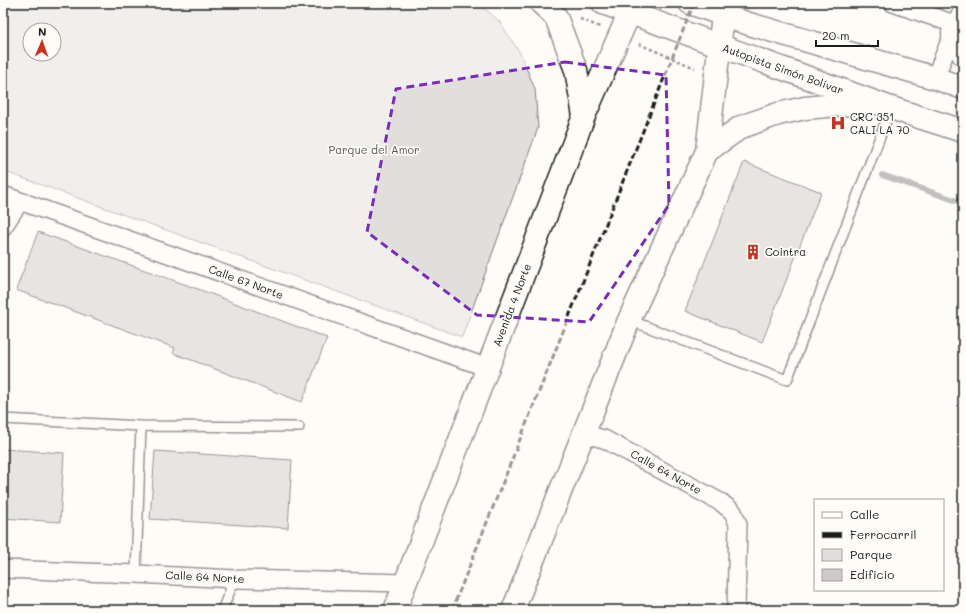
<svg xmlns="http://www.w3.org/2000/svg" width="966" height="613" font-family="Mali,sans-serif">
<style>
.green{fill:#e0dfdb;stroke:#7e7e7c;fill-rule:evenodd}
.lines{fill:none;stroke-linecap:round;stroke-linejoin:round}
.stream{stroke:#797876;stroke-width:6}
.building{fill:#cccbc8;stroke:#1c1c1c}
.service-casing{stroke:#1c1c1c;stroke-width:12}
.minor-casing{stroke:#1c1c1c;stroke-width:20}
.secondary-casing{stroke:#1c1c1c;stroke-width:25}
.path{stroke:#1c1c1c;stroke-width:2.5;stroke-dasharray:3 3;stroke-linecap:butt}
.service{stroke:#fdfcf7;stroke-width:9}
.minor{stroke:#fdfcf7;stroke-width:17}
.secondary{stroke:#fdfcf7;stroke-width:22}
.rail{stroke:#1c1c1c;stroke-width:3;stroke-dasharray:6 3;stroke-linecap:butt}
.marked{fill:none;stroke:#7b2cbf;stroke-width:3;stroke-dasharray:8 5;stroke-linejoin:round}
.labels{text-anchor:middle;stroke-width:3.5;stroke-linejoin:round;paint-order:stroke}
.street-label{font-size:11px;fill:#1c1c1c;stroke:#fdfcf7}
.poi-label{font-size:11px;fill:#1c1c1c;stroke:#fdfcf7;text-anchor:start}
.park-label{font-size:11px;fill:#575655;stroke:#fdfcf7}
</style>
<rect width="100%" height="100%" fill="#fdfcf7"/>
<filter id="ink" filterUnits="userSpaceOnUse"><feTurbulence type="fractalNoise" baseFrequency=".025" numOctaves="2"/><feDisplacementMap in="SourceGraphic" scale="8" xChannelSelector="R" yChannelSelector="G"/><feConvolveMatrix kernelMatrix="1 2 1 2 8 2 1 2 1" color-interpolation-filters="sRGB"/></filter>
<g filter="url(#ink)">
<path class="green" d="M3,3h475l21,18 21,32 15,36 3,39 -76,209 -459,-166zM30,30h24v24h-24z"/>
<g class="lines">
<path class="stream" d="M882,175l81,28"/>
</g>
<path class="building" d="M744,162l77,30 -59,150 -77,-31z
M38,232l160,57 129,49 -25,64 -129,-49 2,-5 -159,-58z
M3,449l61,4 -4,69 -57,-4z
M155,451l137,9 -4,68 -138,-9z"/>
<g class="lines">
<g class="service-casing">
<path id="service" d="M629,320l158,60 104,-272
M3,419l138,7
M136,574l5,-148 158,1
M222,610l13,-31"/>
</g>
<g class="minor-casing">
<path id="minor" d="M893,3l70,24
M935,78l28,-70
M3,195l485,173
M3,227l17,-26
M584,434l20,5 118,64 11,9 5,12 -2,86
M3,569l133,5 99,5 171,4"/>
</g>
<g class="secondary-casing">
<path id="secondary" d="M541,3l15,14 20,53 8,46
M603,3l288,105 72,23
M690,3l56,20 189,55 28,10
M953,33l10,21
M707,151l34,-24 37,-13 27,-6 54,-5 6,1
M395,610l189,-494 50,-113
M513,610l116,-290 78,-169 16,-136"/>
</g>
<path class="path" d="M580,19l20,8
M639,44l56,24"/>
<use href="#service" class="service"/>
<use href="#minor" class="minor"/>
<use href="#secondary" class="secondary"/>
<path class="rail" d="M452,610l242,-607"/>
</g>
</g>
<path d="M0 0H966V613H0ZM565,62l101,13 3,130 -80,117 -112,-7 -110,-83 29,-143z" fill="#fdfcf7" fill-opacity=".55" fill-rule="evenodd"/>
<path class="marked" d="M565,62l101,13 3,130 -80,117 -112,-7 -110,-83 29,-143z"/>
<defs>
<g id="hospital-bare" transform="scale(1.2)"><path d="M-5-5h3v3.5h4V-5h3V5h-3V1.5h-4V5h-3Z" fill="#c8321e" stroke="#fdfcf7" stroke-width="2.5" paint-order="stroke"/></g>
<g id="building-bare" transform="scale(1.2)"><path d="M-4-6H4V6H1V3H-1V6H-4ZM-2.5-4.3h1.7v1.8h-1.7ZM.8-4.3h1.7v1.8H.8ZM-2.5-1h1.7V.8h-1.7ZM.8-1h1.7V.8H.8Z" fill="#c8321e" stroke="#fdfcf7" stroke-width="2.5" paint-order="stroke"/></g>
</defs>
<g fill-rule="evenodd">
<use href="#hospital-bare" x="838" y="123"/>
<use href="#building-bare" x="753" y="252"/>
</g>
<g class="labels">
<g class="street-label">
<text transform="translate(783 69) rotate(20)" y="4">Autopista Simón Bolívar</text>
<text transform="translate(246 282) rotate(20)" y="4">Calle 67 Norte</text>
<text transform="translate(512 305) rotate(-69)" y="4">Avenida 4 Norte</text>
<text transform="translate(666 472) rotate(29)" y="4">Calle 64 Norte</text>
<text transform="translate(205 577) rotate(3)" y="4">Calle 64 Norte</text>
</g>
<g class="poi-label">
<text x="850" y="121">CRC 351<tspan x="850" dy="13">CALI LA 70</tspan></text>
<text x="765" y="256">Cointra</text>
</g>
<g class="park-label">
<text x="374" y="154">Parque del Amor</text>
</g>
</g>
<rect width="966" height="613" fill="none" stroke="#fdfcf7" stroke-width="16"/>
<rect x="8" y="8" width="950" height="597" fill="none" stroke="#1c1c1c" stroke-width="1.5" filter="url(#ink)"/>
<rect x="814" y="499" width="130" height="92" fill="#fdfcf7" stroke="#a3a29f"/>
<rect x="822" y="512" width="20" height="6" fill="#fdfcf7" stroke="#a3a29f"/>
<text x="850" y="519" font-size="12" fill="#1c1c1c">Calle</text>
<rect x="822" y="532" width="20" height="6" fill="#1c1c1c" stroke="#a3a29f"/>
<text x="850" y="539" font-size="12" fill="#1c1c1c">Ferrocarril</text>
<rect x="822" y="549" width="20" height="12" fill="#e0dfdb" stroke="#a3a29f"/>
<text x="850" y="559" font-size="12" fill="#1c1c1c">Parque</text>
<rect x="822" y="569" width="20" height="12" fill="#cccbc8" stroke="#a3a29f"/>
<text x="850" y="579" font-size="12" fill="#1c1c1c">Edificio</text>
<g transform="translate(42 42) rotate(2)"><circle r="19" fill="#fdfcf7" stroke="#a3a29f"/>
<path d="M0-3L7 15L0 10L-7 15Z" fill="#c8321e"/>
<text y="-6" font-size="11" font-weight="bold" text-anchor="middle" fill="#1c1c1c">N</text>
</g>
<path d="M816 40v6h62v-6" fill="none" stroke="#1c1c1c" stroke-width="2"/>
<text x="822" y="40" font-size="12" fill="#1c1c1c" stroke="#fdfcf7" stroke-width="3" paint-order="stroke">20 m</text>
</svg>
